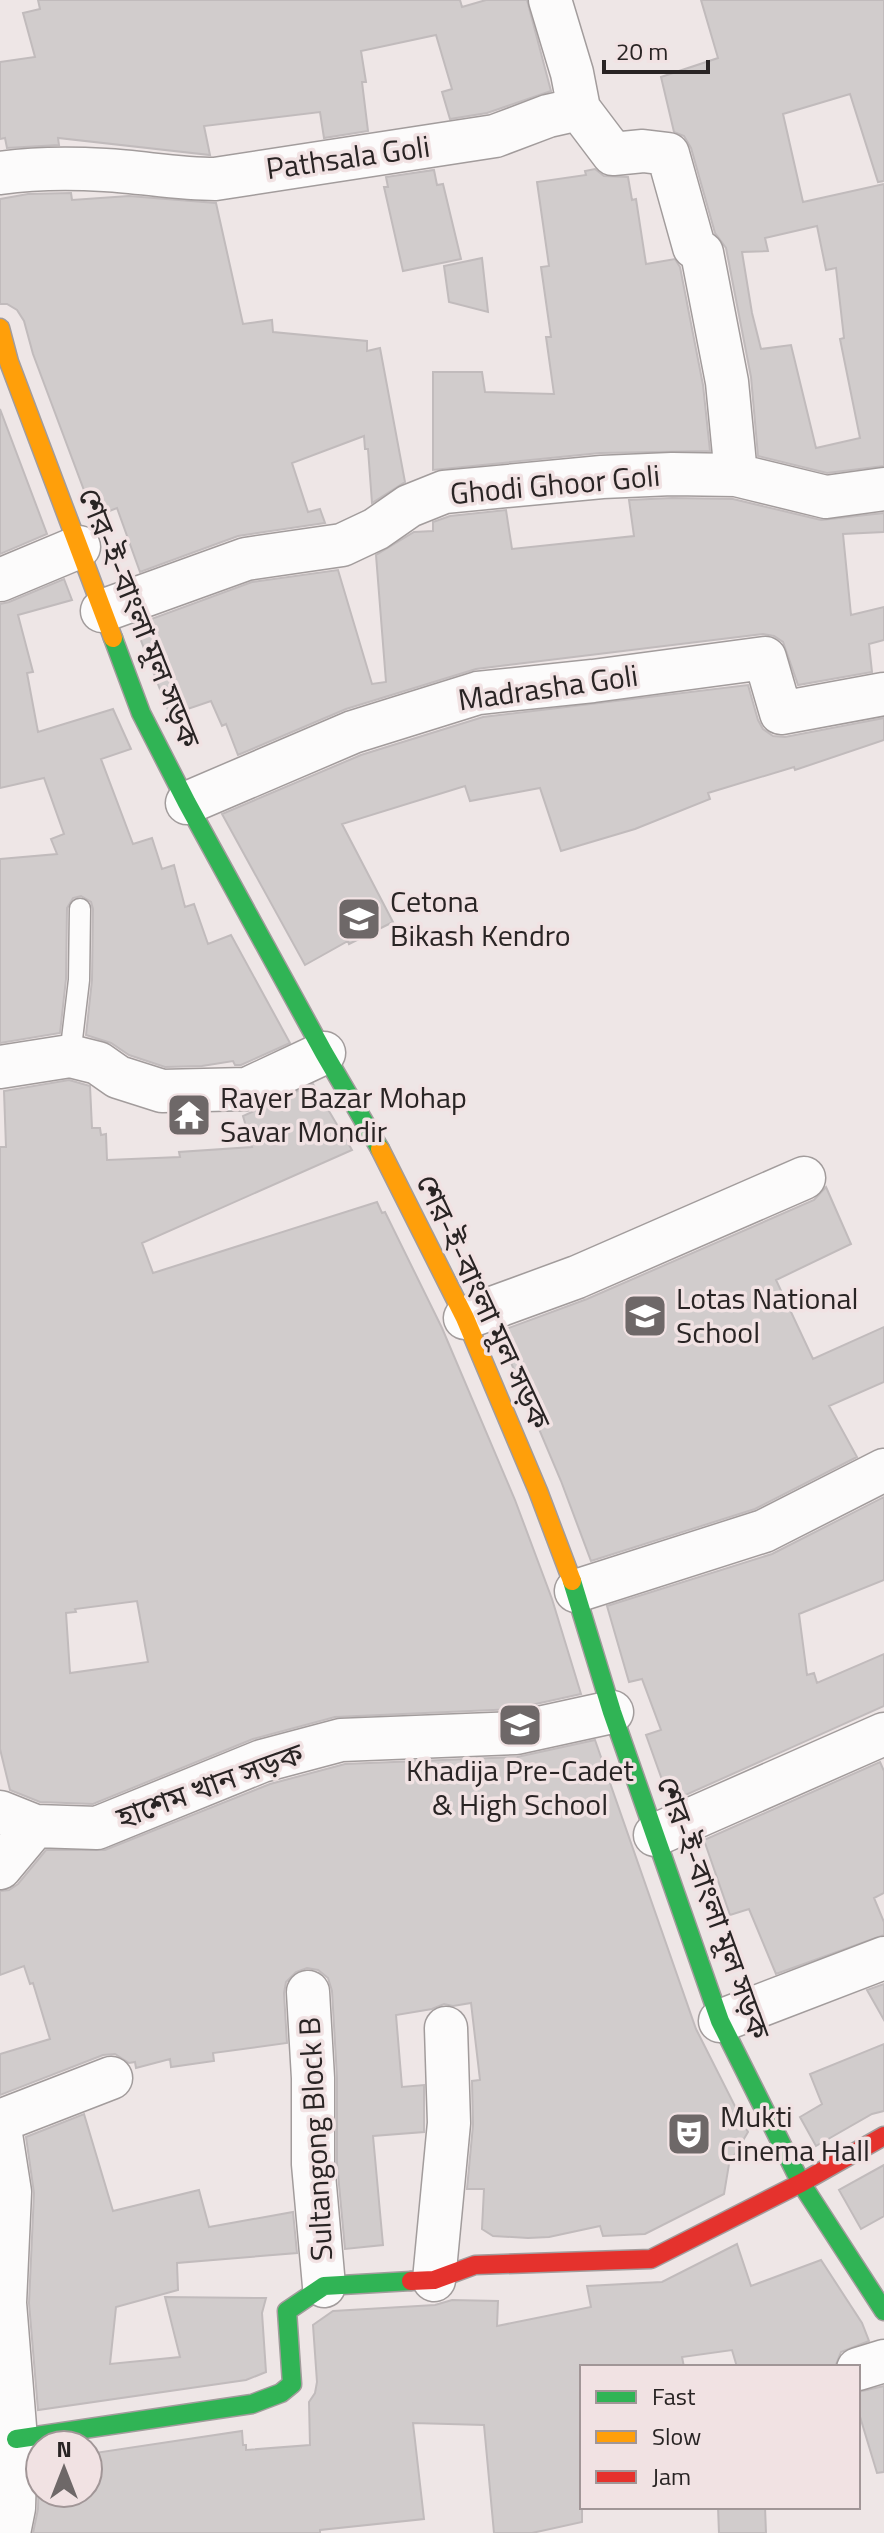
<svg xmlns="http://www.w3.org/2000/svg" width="884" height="2533" font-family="'Titillium Web','Noto Sans Bengali',sans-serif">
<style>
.building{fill:#d1cccc;stroke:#c1bbbc;stroke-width:2;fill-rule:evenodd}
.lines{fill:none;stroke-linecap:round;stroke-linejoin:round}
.lane-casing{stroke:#a29c9c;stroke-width:23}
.street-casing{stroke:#a29c9c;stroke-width:45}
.fast-casing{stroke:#a29c9c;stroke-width:21}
.slow-casing{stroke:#a29c9c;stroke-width:21}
.jam-casing{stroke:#a29c9c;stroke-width:21}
.lane{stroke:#fcfbfb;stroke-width:20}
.street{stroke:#fcfbfb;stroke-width:42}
.fast{stroke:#30b455;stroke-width:18}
.slow{stroke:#ff9f0a;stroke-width:18}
.jam{stroke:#e5322d;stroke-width:18}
.labels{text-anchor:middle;stroke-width:7;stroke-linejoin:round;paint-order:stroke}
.street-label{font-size:30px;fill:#292424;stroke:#f1e2e3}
.poi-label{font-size:30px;fill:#292424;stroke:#f1e2e3;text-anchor:start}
</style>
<rect width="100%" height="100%" fill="#eee6e6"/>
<path class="building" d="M38,0h422l2,7 24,-7h41l24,91 -64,22 -37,6 -8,-27 10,-3 -16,-54 -75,16 5,31h-4l6,49 -44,7 -4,-26 -116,14 6,29 -152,-17 1,7 -52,3 -2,-10 -5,1v-77l35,-5 -12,-44 17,-4z
M701,0h183v181l-6,1 -28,-88 -67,20 20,88 81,-18v282l-57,7 -69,-17 -7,-79 -25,-129 -11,-15 -24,-85 -7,-12 -10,-4 -13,-55 57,-19zM817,226l9,44 10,-2 8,70 -4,1 20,99 -44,10 -25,-103 -30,4 -9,-36 -10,-61 26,-1 -3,-13z
M595,169l9,7 24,1 4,23 4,-1 10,65 29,-5 5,8 23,118 7,66 -110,2 -167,17v-98h49l3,20 69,2 -8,-57h5l-10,-70 8,-1 -12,-84 49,-7 -1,-4z
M434,170l3,15 6,-1 18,75 -58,12 -19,-84h4l-2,-10z
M71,193l1,7 57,-4 87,7 27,121 29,-4 1,12 94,9v10l13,-3 25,134 -33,21 -4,-54h-3l-1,-13 -72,27 16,49 12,-3 5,14 -87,13 -98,36 -23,-64 -23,9 -61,-163 -9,-33 -7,-11 -10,-6h-7v-105l28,-5z
M482,258l6,54 -39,-10 -5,-36z
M0,409l47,125 -47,20z
M672,498l61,1 88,21 63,-7v19l-41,2 8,81 33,-8v33l-15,4 3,28 -74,13 -15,-43 -9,-6 -11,-2 -287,35 -130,40 -108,46 -12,-31 -4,2 -11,-25 -41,14 -35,-90 117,-43 86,-12 34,114 14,-2 -10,-127 38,-23 19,-1v-9l17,-6 56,-6 6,39 122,-13 -5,-36z
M64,579l8,21 -54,15 15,57 -6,1 11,59 75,-23 18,40 -30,10 32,85 19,-6 10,31 12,-4 11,42 9,-3 14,40 23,-9 59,108 -49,22h-6l-2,-4 -31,5 -37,1 -36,-12 -18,-12 -25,-8 6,-55 1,-71 -2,-7 -10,-6 -8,2 -6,10 -1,71 -6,54 -60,10v-184l57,-5 -6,-15 13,-5 -20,-56 -44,10v-184l9,-2z
M748,685l10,35 5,9 10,7 12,1 99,-19v22l-89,30 -1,-3 -86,26 2,6 -75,30 -74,22 -21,-63 -70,13 -5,-15 -123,38 51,98 -44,22 -1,-3 -43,24 -83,-151 139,-59 122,-38z
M69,1080l21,6 2,42h8l1,7 5,-1 1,26 73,-3 -1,-5 73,-5 -9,-31 70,-32 39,66 -210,93 11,30 224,-71 5,11 3,-1 57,116 73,172 37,99 29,95 -68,15 -178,8 -82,22 -160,65 -53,-2 -30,-12 -10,-41v-602h6l-2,-56zM137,1601l11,61 -78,11 -4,-60 10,-1 -1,-3z
M826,1187l25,57 -75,36 37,79 71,-32v55l-55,24 28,51 -102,52 -164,52 -30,-80 -63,-149 89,-33 227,-99z
M884,1497v83l-85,34 8,61 7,-2 3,10 67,-29v52l-214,96 -24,-67 15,-5 -19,-51 -13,3 -22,-76 165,-52z
M595,1740l101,289 52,103 -19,32 -5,30 -79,40 -42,2 -3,-10 -51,11 -21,1 -35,-2 -11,-7 2,-40h-17l6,-64 -1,-44 8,-1 -9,-77 -18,3 -9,-2 -12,5 -36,6 6,72 22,-2v47l-51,4 10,109 -38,4 -8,-86v-85l-5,-87 -4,-13 -10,-8 -11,-2 -11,4 -10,10 -2,11 3,50 -74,10 1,8 -43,6 -1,-8 -34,9 -1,-6 -6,1 -14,-9 -12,1 -103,40v-41l50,-15 -17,-56 -3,1 -6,-18 -24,9v-84l9,-1 9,-6 28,-34h59l165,-66 75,-20 172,-7z
M880,1762l4,9v122l-10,5 10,24v13l-108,39 -27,-65 -19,6 -26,-75z
M884,1984v36l-17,-30z
M884,2044v67l-12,3 -56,32 -16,-29 22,-13 -12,-30z
M84,2114l29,97 86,-21 10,37 84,-15 4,41 -120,10 1,27 -62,17 -6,57 70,-7 -15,-60 101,1 -4,15 4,59 -20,8 -208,30 -9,-107 5,-110 -8,-56z
M884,2165v51l-23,13 -22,-39z
M737,2244l14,42 70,-26 41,63 7,18 -28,11 -6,15h-98l-5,-17 -50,7 2,10h-102v155l-50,11h-38l-10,-108 -71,-2 11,96 -104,11v3h-287l5,-24 1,-48 1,32h48v-39l154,-23 1,14h3v5l64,-5 -1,-43 6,-9 2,-11 -4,-57 20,-14 102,-6 17,-5 46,1 -1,25 94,-19 -4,-21 75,-4z
M884,2386v86l-7,1 -19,-63v-18z
M718,2507h47l1,26h-47z"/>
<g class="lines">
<g class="lane-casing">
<path id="lane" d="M70,1056l9,-76 1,-71"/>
</g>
<g class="street-casing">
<path id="street" d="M579,109l34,45 30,-3 25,3 26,93 8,6 25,129 9,93
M0,173c35,-5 70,-5 105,-3 37,2 73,9 110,9l280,-43 53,-20 31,-7 -7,-36 -22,-73
M0,580l79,-33
M102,611l144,-52 96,-14 34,-16 33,-23 35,-14 158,-15 70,-3 64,1 90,22 58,-8
M187,803l166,-71 125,-39 115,-12 172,-23 16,55 103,-19
M0,1067l70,-11 28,7 20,14 44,14 85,-2 77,-36
M465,1318l112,-41 227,-99
M576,1591l188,-60 120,-61
M0,1812l35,14 62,2 165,-67 79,-21 175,-7 96,-21
M655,1835l229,-101
M0,1868l35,-42
M308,1992l5,86v86l11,122
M720,2021l164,-63
M0,2121l111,-43
M0,2128l10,64 -5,111 11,136 -2,69 -5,25
M434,2280l15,-157 -3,-95
M858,2369l26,-8"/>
</g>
<g class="fast-casing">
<path id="fast" d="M113,638l28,75 46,90 137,250 56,96
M572,1581l40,131 108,309 81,162 83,128
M16,2439l236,-35 29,-11 11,-9 -5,-73 37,-25 87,-5"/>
</g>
<g class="slow-casing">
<path id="slow" d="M0,328l9,34 104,276
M380,1149l85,169 73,173 34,90"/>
</g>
<g class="jam-casing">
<path id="jam" d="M411,2281l23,-1 41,-15 176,-6 150,-76 83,-47"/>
</g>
<use href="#lane" class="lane"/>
<use href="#street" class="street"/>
<use href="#fast" class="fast"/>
<use href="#slow" class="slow"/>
<use href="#jam" class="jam"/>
</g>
<defs>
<g id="school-square" transform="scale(2.3)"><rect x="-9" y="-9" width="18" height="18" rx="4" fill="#6e6868" stroke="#f1e2e3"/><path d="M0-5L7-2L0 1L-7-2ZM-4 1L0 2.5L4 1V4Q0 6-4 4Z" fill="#fff"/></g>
<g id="temple-square" transform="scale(2.3)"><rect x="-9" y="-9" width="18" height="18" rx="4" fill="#6e6868" stroke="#f1e2e3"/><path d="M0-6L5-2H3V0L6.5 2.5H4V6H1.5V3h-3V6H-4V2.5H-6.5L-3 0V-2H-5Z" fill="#fff"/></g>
<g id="theatre-square" transform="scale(2.3)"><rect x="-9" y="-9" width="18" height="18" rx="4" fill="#6e6868" stroke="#f1e2e3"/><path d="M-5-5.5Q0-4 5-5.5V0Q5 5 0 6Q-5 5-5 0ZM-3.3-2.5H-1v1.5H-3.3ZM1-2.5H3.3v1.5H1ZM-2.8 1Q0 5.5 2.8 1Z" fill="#fff"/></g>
</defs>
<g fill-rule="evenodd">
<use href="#school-square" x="359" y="919"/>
<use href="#temple-square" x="189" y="1115"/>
<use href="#school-square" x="645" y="1316"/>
<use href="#school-square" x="520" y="1725"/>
<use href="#theatre-square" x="689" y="2134"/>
</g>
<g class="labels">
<g class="street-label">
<text transform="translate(348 158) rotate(-8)" y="10">Pathsala Goli</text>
<text transform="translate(555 485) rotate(-5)" y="10">Ghodi Ghoor Goli</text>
<text transform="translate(139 618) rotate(68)" y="10">শের-ই-বাংলা মূল সড়ক</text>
<text transform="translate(548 688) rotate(-8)" y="10">Madrasha Goli</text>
<text transform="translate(483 1302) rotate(65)" y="10">শের-ই-বাংলা মূল সড়ক</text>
<text transform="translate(210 1786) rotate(-20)" y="10">হাশেম খান সড়ক</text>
<text transform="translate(713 1908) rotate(70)" y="10">শের-ই-বাংলা মূল সড়ক</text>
<text transform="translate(316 2139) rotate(-93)" y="10">Sultangong Block B</text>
</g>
<g class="poi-label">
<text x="390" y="912">Cetona<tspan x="390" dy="34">Bikash Kendro</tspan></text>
<text x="220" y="1108">Rayer Bazar Mohap<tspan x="220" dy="34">Savar Mondir</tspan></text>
<text x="676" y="1309">Lotas National<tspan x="676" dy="34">School</tspan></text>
<text x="520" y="1781" text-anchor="middle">Khadija Pre-Cadet<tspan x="520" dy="34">&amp; High School</tspan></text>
<text x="720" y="2127">Mukti<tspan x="720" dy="34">Cinema Hall</tspan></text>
</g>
</g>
<rect x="580" y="2365" width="280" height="144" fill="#f1e2e3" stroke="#a19697" stroke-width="2"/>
<rect x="596" y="2391" width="40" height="12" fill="#30b455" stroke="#a19697" stroke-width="2"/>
<text x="652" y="2405" font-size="24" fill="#292424">Fast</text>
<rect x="596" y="2431" width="40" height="12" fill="#ff9f0a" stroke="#a19697" stroke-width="2"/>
<text x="652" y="2445" font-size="24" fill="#292424">Slow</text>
<rect x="596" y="2471" width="40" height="12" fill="#e5322d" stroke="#a19697" stroke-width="2"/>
<text x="652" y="2485" font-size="24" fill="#292424">Jam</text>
<g transform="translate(64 2469)"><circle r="38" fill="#f1e2e3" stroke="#a19697" stroke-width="2"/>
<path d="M0-6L14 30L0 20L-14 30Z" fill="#6e6868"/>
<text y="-12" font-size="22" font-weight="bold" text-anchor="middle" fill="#292424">N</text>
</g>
<path d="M604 60v12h104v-12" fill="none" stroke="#292424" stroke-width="4"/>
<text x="616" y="60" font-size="24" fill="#292424" stroke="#f1e2e3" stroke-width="6" paint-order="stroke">20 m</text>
</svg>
